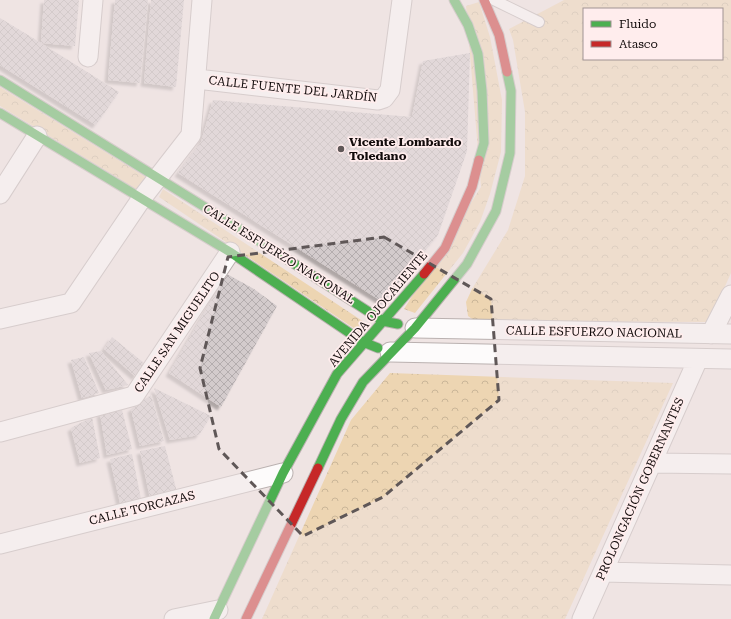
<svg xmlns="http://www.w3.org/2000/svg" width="731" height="619" font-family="'Roboto Serif',serif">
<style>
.park{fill:url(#park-crowns);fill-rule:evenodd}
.building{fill:url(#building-cross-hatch);filter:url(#shadow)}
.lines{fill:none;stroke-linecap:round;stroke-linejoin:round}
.lane-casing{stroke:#bab1b0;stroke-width:12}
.street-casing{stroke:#bab1b0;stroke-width:21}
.fast-casing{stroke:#bab1b0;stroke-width:11}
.jam-casing{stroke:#bab1b0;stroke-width:11}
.lane{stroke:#fdfbfb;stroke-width:10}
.street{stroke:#fdfbfb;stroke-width:19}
.fast{stroke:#4caf50;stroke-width:9}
.jam{stroke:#c62828;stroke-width:9}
.marked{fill:none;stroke:#5f5757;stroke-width:3;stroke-dasharray:8 5;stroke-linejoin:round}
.poi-dot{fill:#5f5757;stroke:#ffeded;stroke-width:1.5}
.labels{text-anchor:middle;stroke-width:3.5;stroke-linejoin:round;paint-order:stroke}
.street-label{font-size:12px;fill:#120b0b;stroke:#ffeded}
.poi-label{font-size:12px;font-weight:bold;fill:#120b0b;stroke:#ffeded;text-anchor:start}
</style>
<defs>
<pattern id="park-crowns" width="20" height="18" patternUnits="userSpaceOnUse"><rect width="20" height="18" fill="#edd5b2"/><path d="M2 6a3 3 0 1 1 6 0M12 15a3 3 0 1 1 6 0" fill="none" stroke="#cab698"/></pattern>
<pattern id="building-cross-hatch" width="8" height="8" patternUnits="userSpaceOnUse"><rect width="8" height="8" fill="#d3cbcc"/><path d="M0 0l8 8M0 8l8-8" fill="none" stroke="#b4adae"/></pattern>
<filter id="shadow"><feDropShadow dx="-3.5" dy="3.5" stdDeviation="1" flood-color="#0004"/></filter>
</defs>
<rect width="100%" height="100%" fill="#efe4e3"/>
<path class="park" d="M564,0h167v273l-22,49 -234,-1 -7,-5 -2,-14 6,-13 36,-59 17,-54v-64l-12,-72 -4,-11zM584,9h138v50h-138z
M479,2l11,35 12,63 -1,52 -11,42 -10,28 -17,31 -48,60 -11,-4 77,-122 -15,-181z
M0,87l149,92 -8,13 -141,-86z
M163,189l204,135 -6,9 -202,-136z
M390,373l283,10 -108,236h-303l89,-199z"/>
<path class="building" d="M44,0h35l-4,46 -34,-3 78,49 -23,33 -96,-60v-47l41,25z
M115,0h33l-8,83 -32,-3z
M151,0h33l-8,87 -32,-4z
M470,53l-3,98 -29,84 -55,67 -205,-129 23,-31 12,-42 199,17 11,-56z
M227,274l27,15 23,17 -56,101 -52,-34z
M112,337l32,26 -8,14 -32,-28z
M101,351l27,34 -22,5 -17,-37z
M84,357l15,36 -17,5 -11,-38z
M154,388l57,28 -12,19 -29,5z
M151,395l13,46 -24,5 -9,-37z
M122,410l10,39 -25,6 -7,-42z
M92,417l8,41 -20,5 -9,-35z
M165,446l12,46 -27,6 -10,-47z
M132,454l9,45 -21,4 -10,-44z"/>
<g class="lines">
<g class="lane-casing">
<path id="lane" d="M494,0l45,22"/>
</g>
<g class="street-casing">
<path id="street" d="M88,57l5,-57
M197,79l181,21 6,-2 6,-8 12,-90
M0,194l37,-58
M0,319l71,-16 71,-105 49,-63 11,-135
M415,328l316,6
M711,334l20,-39
M390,352l341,7
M0,432l134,-36 96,-144
M653,463l78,1
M0,544l283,-71
M603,572l128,3
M174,619l44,-9
M582,619l116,-260"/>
</g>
<g class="fast-casing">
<path id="fast" d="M454,0l14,25 10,29 4,37 2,52 -5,17
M0,80l245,152 138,89 15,3
M0,113l230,139 133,90 15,6
M318,468l23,-49 22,-37 52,-54 52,-64 29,-53 14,-58 1,-62 -4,-19
M214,619l69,-146 54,-99 87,-100"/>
</g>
<g class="jam-casing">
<path id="jam" d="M484,0l15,35 8,37
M424,274l21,-26 27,-61 7,-27
M246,619l72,-151"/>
</g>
<use href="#lane" class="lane"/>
<use href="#street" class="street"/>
<use href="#fast" class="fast"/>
<use href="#jam" class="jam"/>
</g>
<path d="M0 0H731V619H0ZM384,237l107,62 8,101 -116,97 -80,39 -84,-87 -19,-81 28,-111z" fill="#efe4e3" fill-opacity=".55" fill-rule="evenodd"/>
<path class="marked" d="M384,237l107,62 8,101 -116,97 -80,39 -84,-87 -19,-81 28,-111z"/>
<circle class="poi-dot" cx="341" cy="149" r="4"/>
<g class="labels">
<g class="street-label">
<text transform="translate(293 89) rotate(6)" y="4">CALLE FUENTE DEL JARDÍN</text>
<text transform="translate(279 254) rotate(32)" y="4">CALLE ESFUERZO NACIONAL</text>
<text transform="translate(378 309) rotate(-50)" y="4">AVENIDA OJOCALIENTE</text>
<text transform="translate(177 332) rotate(-56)" y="4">CALLE SAN MIGUELITO</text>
<text transform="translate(594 332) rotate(1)" y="4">CALLE ESFUERZO NACIONAL</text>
<text transform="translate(640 489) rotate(-66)" y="4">PROLONGACIÓN GOBERNANTES</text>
<text transform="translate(142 508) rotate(-14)" y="4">CALLE TORCAZAS</text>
</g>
<g class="poi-label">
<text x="349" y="146">Vicente Lombardo<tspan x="349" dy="14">Toledano</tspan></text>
</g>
</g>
<rect x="583" y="8" width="140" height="52" fill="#ffeded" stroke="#a09393"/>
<rect x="591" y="21" width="20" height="6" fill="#4caf50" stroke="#a09393"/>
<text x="619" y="28" font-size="12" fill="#120b0b">Fluido</text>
<rect x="591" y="41" width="20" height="6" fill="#c62828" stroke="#a09393"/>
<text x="619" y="48" font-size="12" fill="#120b0b">Atasco</text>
</svg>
